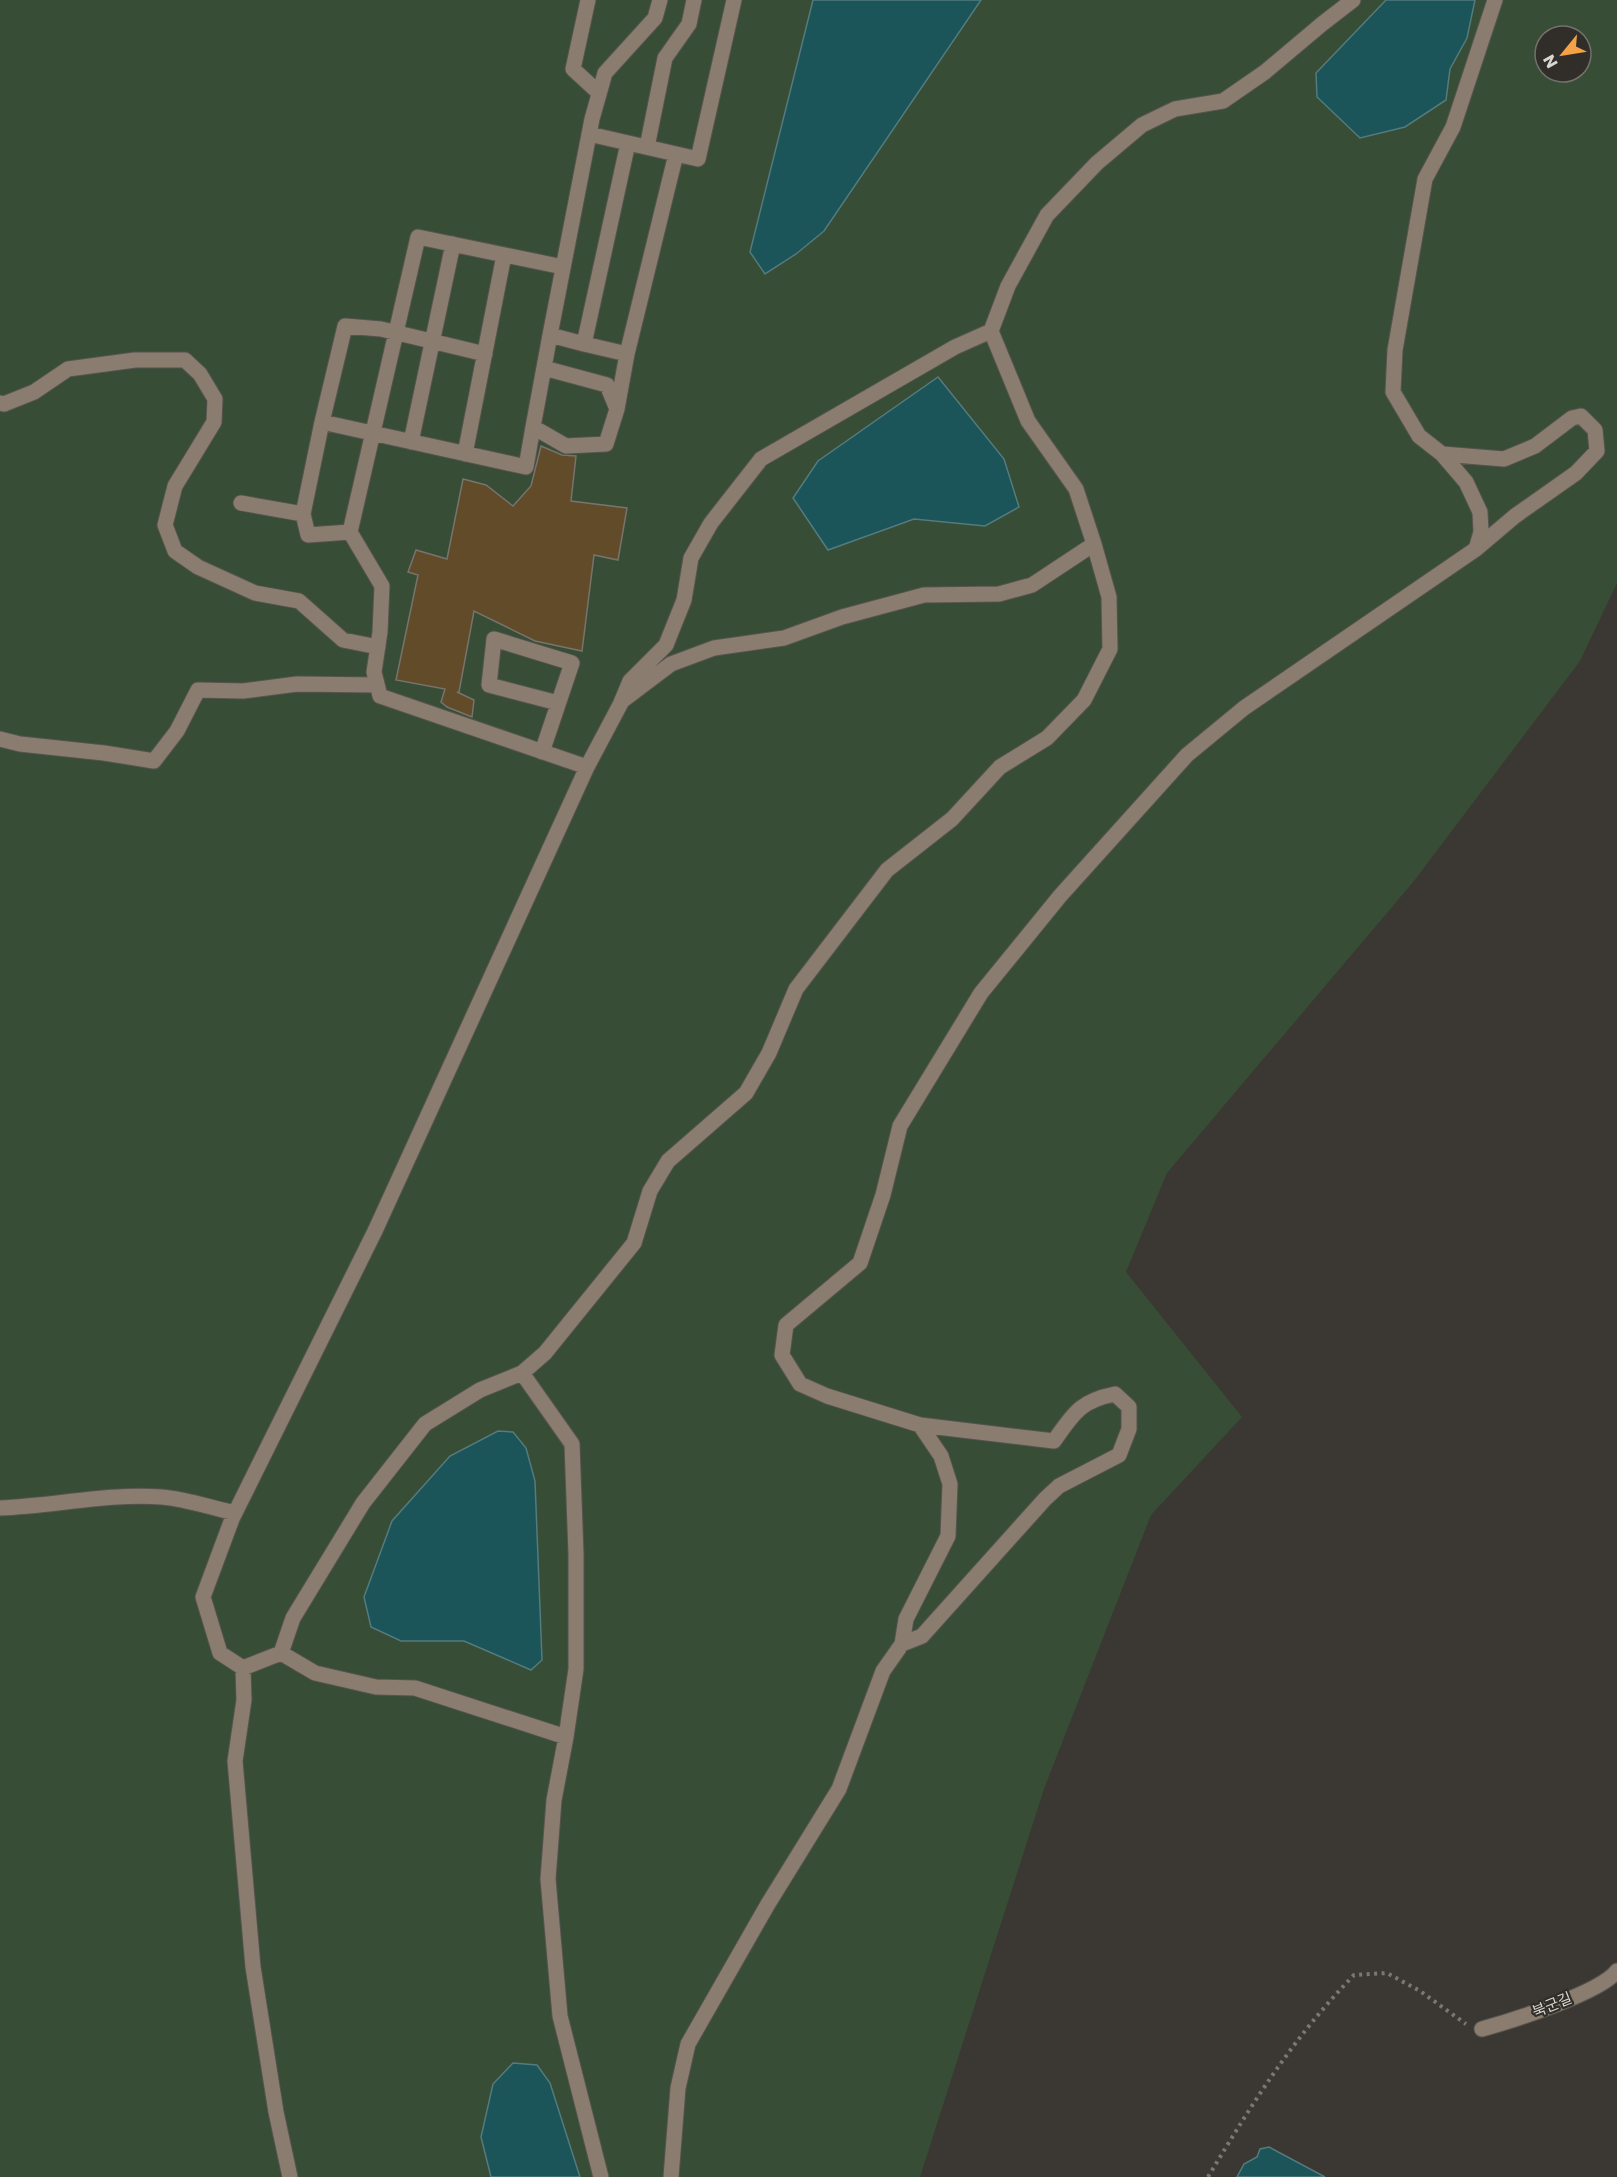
<svg xmlns="http://www.w3.org/2000/svg" width="1617" height="2177" font-family="Poppins,'Noto Sans KR',sans-serif">
<style>
.green{fill:#374d36;fill-rule:evenodd}
.water{fill:#1b5459;stroke:#547b7d;stroke-width:1.5}
.building{fill:#624b29;stroke:#77736d;stroke-width:1.5}
.lines{fill:none;stroke-linecap:round;stroke-linejoin:round}
.minor-casing{stroke:#57544f;stroke-width:17}
.path{stroke:#7b7874;stroke-width:4;stroke-dasharray:3 4.5;stroke-linecap:butt}
.minor{stroke:#8a7d6f;stroke-width:15}
.labels{text-anchor:middle;stroke-width:4.5;stroke-linejoin:round;paint-order:stroke}
.street-label{font-size:15px;fill:#d8d6d2;stroke:#312d28}
</style>
<rect width="100%" height="100%" fill="#3b3732"/>
<path class="green" d="M0,0h1617v583l-37,78 -166,220 -247,292 -41,99 116,145 -91,98 -107,274 -124,388h-920zM1545,36h36v36h-36z"/>
<path class="water" d="M813,0h168l-157,231 -28,23 -31,20 -15,-22z
M1386,0h89l-8,38 -17,31 -4,31 -41,27 -45,11 -43,-41 -1,-24z
M938,377l66,82 15,48 -34,19 -71,-7 -86,31 -35,-52 25,-37z
M498,1431l15,1 13,16 9,33 7,179 -11,10 -67,-29h-63l-30,-14 -7,-30 28,-76 58,-65z
M513,2063l24,2 13,18 30,94h-89l-10,-40 12,-53z
M1269,2147l56,30h-88l7,-13 13,-7 3,-8z"/>
<path class="building" d="M541,446l21,9 14,1 -5,45 56,7 -9,52 -24,-5 -12,96 -47,-10 -61,-30 -15,81h-2l17,8 -2,17 -25,-10 -6,-5 4,-13 -49,-9 22,-105 -10,-3 8,-22 31,9 16,-80 23,6 27,21 18,-20z"/>
<g class="lines">
<g class="minor-casing">
<path id="minor" d="M588,0l-15,69 26,24
M589,134l109,25 36,-159
M647,147l18,-89 24,-34 5,-24
M563,267l-145,-30 -68,295 32,54 -2,46 -6,40 6,24 207,71
M991,331l17,-45 39,-71 50,-52 45,-38 33,-16 48,-8 42,-29 57,-48 31,-24
M550,335l34,9 44,-201
M584,344l43,10 49,-200
M485,354l-104,-25 -36,-3 -23,96 204,45 7,-40
M544,368l63,17 10,24 -11,35 -40,2 -33,-19 17,-92 42,-216 13,-46 50,-55 5,-18
M0,403l4,1 30,-12 34,-23 67,-9h50l15,14 15,25 -1,23 -39,64 -10,39 10,26 23,16 57,26 44,8 44,39 35,7
M617,409l10,-55
M411,442l42,-198
M465,454l39,-199
M1442,454l62,5 31,-13 37,-28 9,-2 14,14 2,21 -21,22 -61,43 -39,33 5,-17 -1,-20 -14,-30 -24,-28 -23,-18 -26,-44 2,-42 30,-171 28,-52 42,-127
M241,503l62,11 19,-92
M303,514l5,21 42,-3
M620,705l10,-24 36,-36 18,-45 7,-42 20,-35 50,-64 194,-112 36,-16 37,90 48,68 18,55 -62,41 -33,9 -75,1 -82,22 -58,21 -70,10 -43,16 -49,37 -35,66 -212,464 -143,288 -29,78 17,56 23,15 38,-15 12,-35 70,-115 62,-79 55,-34 42,-17 23,-20 89,-110 16,-52 18,-30 78,-68 23,-40 27,-64 91,-119 65,-51 48,-52 47,-29 37,-38 26,-51 -1,-52 -15,-53
M0,739l20,5 84,9 50,8 23,-30 21,-41 45,1 54,-7 80,1
M542,752l30,-89 -78,-24 -5,46 69,18
M920,1425l21,31 9,28 -2,52 -42,83 -4,25 20,-8 123,-137 14,-13 60,-31 10,-26v-22l-14,-13c-35,7 -41,19 -61,47l-134,-16 -93,-29 -27,-12 -18,-29 4,-30 74,-62 23,-68 17,-69 81,-133 79,-97 127,-141 57,-47 232,-159
M0,1508c54,-2 108,-15 162,-11 24,2 50,11 73,16
M281,1653l34,20 61,14 39,1 151,49 10,-68v-115l-4,-110 -50,-71
M243,1668l1,32 -9,61 18,206 23,145 14,65
M566,1737l-12,63 -6,79 12,137 41,161
M1482,2029c29,-8 118,-36 135,-58
M671,2177l7,-89 10,-44 80,-140 71,-115 44,-118 19,-27"/>
</g>
<path class="path" d="M1208,2177c45,-75 85,-139 146,-202l33,-2 33,18 46,33"/>
<use href="#minor" class="minor"/>
</g>
<g class="labels">
<g class="street-label">
<text transform="translate(1552 2005) rotate(-22)" y="5">북군길</text>
</g>
</g>
<g transform="translate(1563 54) rotate(240)"><circle r="28" fill="#312d28" stroke="#74716c" stroke-width="1.5"/>
<path d="M0-4.5L10 22L0 15L-10 22Z" fill="#f5a246"/>
<text y="-9" font-size="16" font-weight="bold" text-anchor="middle" fill="#d8d6d2">N</text>
</g>
</svg>
